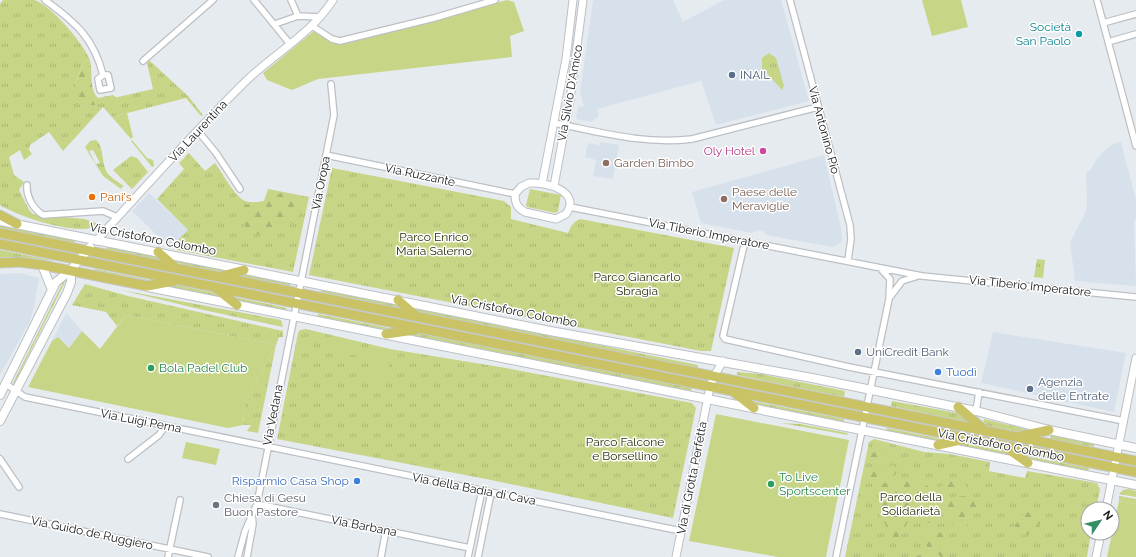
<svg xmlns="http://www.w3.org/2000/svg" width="1136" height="557" font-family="Raleway,sans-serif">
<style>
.built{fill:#d7e1ec}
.grass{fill:url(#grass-tufts);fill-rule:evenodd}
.forest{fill:url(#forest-firs)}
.garden{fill:#c7d586}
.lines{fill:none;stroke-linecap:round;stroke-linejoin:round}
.minor-casing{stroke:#bcc0c5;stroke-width:8}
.tertiary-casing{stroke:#bcc0c5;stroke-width:9}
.secondary-casing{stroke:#bcc0c5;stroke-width:10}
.primary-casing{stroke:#c7c8c8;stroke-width:11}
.minor{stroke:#fff;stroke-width:5.5}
.tertiary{stroke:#fff;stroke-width:7}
.secondary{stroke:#fff;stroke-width:8}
.primary{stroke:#c9c366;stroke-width:9}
.culture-dot{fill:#0f9aa8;stroke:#fff;stroke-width:1.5}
.service-dot{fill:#5c6f8a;stroke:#fff;stroke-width:1.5}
.hotel-dot{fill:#d1479c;stroke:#fff;stroke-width:1.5}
.education-dot{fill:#8d6e63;stroke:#fff;stroke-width:1.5}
.food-dot{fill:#e8710a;stroke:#fff;stroke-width:1.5}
.leisure-dot{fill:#2e9e5b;stroke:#fff;stroke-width:1.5}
.shop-dot{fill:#3f7fe0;stroke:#fff;stroke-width:1.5}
.worship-dot{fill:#6b7280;stroke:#fff;stroke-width:1.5}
.labels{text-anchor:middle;stroke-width:3;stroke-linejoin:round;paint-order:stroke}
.culture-label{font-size:12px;fill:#0d838f;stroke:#fff;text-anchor:end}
.service-label{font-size:12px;fill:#4e5e75;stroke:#fff;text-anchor:start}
.street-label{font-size:12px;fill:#16181a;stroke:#fff}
.hotel-label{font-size:12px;fill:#b23c85;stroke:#fff;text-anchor:end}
.education-label{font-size:12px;fill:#785e54;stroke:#fff;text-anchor:start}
.food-label{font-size:12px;fill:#c56008;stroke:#fff;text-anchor:start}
.park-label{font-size:12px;fill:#292f06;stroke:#fff}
.leisure-label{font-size:12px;fill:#27864d;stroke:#fff;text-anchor:start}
.shop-label{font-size:12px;fill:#366cbe;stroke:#fff;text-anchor:start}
.worship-label{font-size:12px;fill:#5b616d;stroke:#fff;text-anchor:start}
</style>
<defs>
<pattern id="grass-tufts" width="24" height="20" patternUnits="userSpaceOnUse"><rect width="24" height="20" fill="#c7d586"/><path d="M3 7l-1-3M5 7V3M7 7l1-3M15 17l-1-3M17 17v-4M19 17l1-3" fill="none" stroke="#aab673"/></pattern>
<pattern id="forest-firs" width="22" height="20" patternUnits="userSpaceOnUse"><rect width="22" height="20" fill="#c7d586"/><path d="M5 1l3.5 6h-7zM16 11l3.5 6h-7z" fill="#aab673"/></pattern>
</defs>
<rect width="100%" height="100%" fill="#e6ebf0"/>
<path class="built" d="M593,0h80l10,22 41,-22h57l28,101 -93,24 -15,-44 -104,28 2,7 -8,6 -15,-3 2,-12 6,-1 -4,-13z
M600,142l19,3 -6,34 -20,-3 3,-16 -11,-3 3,-14 12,2z
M1121,142l15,58v20l-2,1 2,65 -61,-5 -5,-39 15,-28 2,-11 -1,-31 4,-1 6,-11 9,-10 8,-6z
M824,155l17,73 1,13 -4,4 -6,2 -66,-12 -3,-4 -6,-1 -5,3 -51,-10 -9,-31z
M149,193l39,37 -9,9 -1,6 -14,-3 -32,-31z
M20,273l19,5 -5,29 -4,14 -30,54v-101z
M66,313l16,18 -13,17 -11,-10 -6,3z
M993,332l133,21 -12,59 -133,-29z"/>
<path class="grass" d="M3,0c9,0 22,0 31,0 15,3 49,43 55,58l-6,5 -8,23 16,20 27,-9 35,-8 -6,-26 2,-3 39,36 15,19 -2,1 -15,-18 -74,19 -9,-10 -40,44 -14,-19 -19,13 -1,5 3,4 -8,6 -4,-10 -11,7 5,18 10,7 -5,8 10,20 4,4 51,5 15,5c-16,15 -82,-8 -99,-19v-201z
M769,53l7,5 8,28 -2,4 -20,-22v-10z
M96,140c7,5 6,20 9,28 2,9 12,12 18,18l-2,3 -18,-13 -18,-29 5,-6zM93,150l7,13 -4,1 -7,-13z
M189,153l16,18 10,-8c7,9 20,34 30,38 6,2 13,1 19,0l4,-12 41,8 -16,75 -116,-22 2,-11 9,-9 -31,-31 27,-30 -5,-6z
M131,156l6,2 11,14 -16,17 -19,-19z
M332,168l172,33 7,6v12l57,14c3,-7 5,-11 12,-14l154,29 -23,103h-10l-392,-76z
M530,189l31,6 -3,16 -2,2 -29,-6 -1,-2z
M0,225l75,15v2l-2,1 -73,-14z
M108,246l49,10 7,5 -58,-12z
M0,250l56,11 -35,-4 -21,1z
M170,259l62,12c-19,2 -45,-3 -62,-12z
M1037,259l8,1 -2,18 -9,-1z
M95,269l64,13 -10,1 -49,-10 -6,-2z
M245,274l45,9v3l-54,-10z
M64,280h2l-52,104 -1,-1z
M85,284l43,12 155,35v6h-4l-3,8 -18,88 -11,-2 4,-6h-8l2,-22 31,-58 -150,-30 -9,11 -11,-14 -34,-7z
M172,284l43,9 10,5 -64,-12z
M321,289l74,15 8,5 -82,-17z
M121,290l160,30 2,7 -84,-18z
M230,296l57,12 -1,2 -46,-9z
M409,307l289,58v3l-282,-56z
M318,314l81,16 -14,1 -67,-14z
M306,329l84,20 116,19 186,35 4,5 -23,110 -187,-39 -209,-40 21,-106 2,-3z
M413,332l279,56 -1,4 -289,-58z
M737,372l24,2 84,17 -1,6 -107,-22z
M747,400l97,19v3l-89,-17z
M892,401l65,12 14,10 -80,-17z
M984,419l50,12 -13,2 -38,-8z
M781,423l19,1 47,9 1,2z
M887,428l64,13 -10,1 -55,-11z
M1051,435l43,9v3l-44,-8z
M874,439l50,13 25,2 41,8 -1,9 36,7 2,-7 70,12 3,6 -4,20h-8v24h3l-4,24h-242l24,-115z
M965,443l42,9 9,5 -62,-13z
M1020,455l69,13 -1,4 -58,-11z
M1129,489l7,2v6l-17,-3 4,-4z
M1119,496l17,3v5l-17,-3z"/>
<path class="forest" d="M89,58c5,12 -1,30 9,40l15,-3 4,3c-11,4 -27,11 -38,6l-4,-18 8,-23z
M271,193l13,1 14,5c4,8 5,14 0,22l-22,5 -17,8 -11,-2 -2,-5 -2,-14 -5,-5 1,-6 4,3 20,-3z
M871,452l20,3v4l-17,2 -6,-3v-4z
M888,466h6l3,5 -2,4 -24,6 -2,-3v-4l6,-3h8z
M954,479h6l5,4 1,4c-7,6 -18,8 -26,4l-1,-4z
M892,480c7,3 11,5 18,0l10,1 9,6 1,10 -6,7 10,16 -7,4 -5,-4v-7c-17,2 -15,19 -27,27l-15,-24 -4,-22 6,-10z
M968,496l10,6v4l-5,7 -9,-2 4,17 -7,2 -8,-5 -3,-7h-6l-6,-6v-4l-6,-5 3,-5z
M1027,512l7,3 8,-2 3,5 -7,7 -1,6 -12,4 -7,-1 -3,-5 3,-11z
M922,528c21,0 25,9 27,29h-8l-3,-3 -4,2 1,1h-20l14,-6 -8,-18z"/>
<path class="garden" d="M507,0l7,2 10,29 -14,5 2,21 -194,22 -26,11 -25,-10 -4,-7 51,-42 16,10 10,2 89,-21z
M922,0h39l7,27 -36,9z
M127,113l6,24 -2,2 -19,-22z
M132,140l15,18 6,2 1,6 -2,1 -21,-26z
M126,315l150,30 -31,58 -2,22 -15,3 -200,-41 24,-46 6,-4 11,11 13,-17 18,18z
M338,341l21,4 -2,11 -21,-4z
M372,351l19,4 -6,28 -18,-3z
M716,414l133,26 -23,117h-48l-89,-16z
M186,442l34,7 -4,16 -34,-7z
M1119,501l17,3v53h-29z"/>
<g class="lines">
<g class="minor-casing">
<path id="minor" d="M45,0c30,22 49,38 58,75
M254,0l36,44
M291,0l7,16 22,1
M790,0l60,225 1,14 -3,21
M1097,0l39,146
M1103,23l33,-9
M275,24l23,-8
M312,26l20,13 8,2 94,-23 61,-18
M1108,42l28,-8
M143,61l70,-61
M103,75h5l3,13 -11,2 -2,-11z
M554,123c46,9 91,22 138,16l126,-32
M198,131l18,22 24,36
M326,155l189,39
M27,185c-1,11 6,24 16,30l60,-4 14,6
M570,207l352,69 214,21
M745,241l-22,95 2,3 124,28 275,54
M890,297l12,-16 16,-5
M6,384l19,13 656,134
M976,411l3,-19
M0,459l19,28
M128,459l31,-24 6,-9
M257,504l213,44
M0,514l208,43
M168,557l12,-57
M238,557l7,-26 12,-27 77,-389 -3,-31
M247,557l6,-33 -1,-10
M381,557l5,-27
M468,557l14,-67
M478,557l13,-64
M836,557l53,-258 1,-20 -10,-11"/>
</g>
<g class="tertiary-casing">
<path id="tertiary" d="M529,183c17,-1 53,8 37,31l-10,5 -31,-7c-8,-4 -10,-9 -10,-18l6,-7z
M542,184l24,-125 7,-59
M554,186l16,-86 13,-100
M96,241c49,-54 98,-109 150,-160 29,-28 65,-47 87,-81
M1106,509l30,-151
M676,557l34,-170 4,-11 9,-15
M1096,557l5,-24"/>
</g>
<g class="secondary-casing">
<path id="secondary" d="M0,221l550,110 262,47 164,33 73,19 87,18
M42,265l10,25
M148,287l988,198
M0,395l56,-113 15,-12 19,-23
M0,421l67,-128 4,-11v-12"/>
</g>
<g class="primary-casing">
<path id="primary" d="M0,215l17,9
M0,233l1136,228
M0,244l1136,228
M158,252l18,16
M0,263l20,-1 22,3 105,21 27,-5
M222,276l22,-6
M217,289l20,16
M398,300l18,16
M386,334l29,-4
M735,393l19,15
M958,407l25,22
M1021,436l28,-6
M938,445l26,-6
M1007,448l21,15"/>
</g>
<use href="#minor" class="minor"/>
<use href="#tertiary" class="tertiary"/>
<use href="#secondary" class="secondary"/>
<use href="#primary" class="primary"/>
</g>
<circle class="culture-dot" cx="1079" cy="34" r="4"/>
<g class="service-dot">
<circle cx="732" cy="75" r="4"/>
<circle cx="858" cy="352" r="4"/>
<circle cx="1030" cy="389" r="4"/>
</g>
<circle class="hotel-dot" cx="763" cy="151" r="4"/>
<g class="education-dot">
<circle cx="606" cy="163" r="4"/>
<circle cx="724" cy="199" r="4"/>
</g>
<circle class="food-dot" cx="92" cy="197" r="4"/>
<g class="leisure-dot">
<circle cx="151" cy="368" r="4"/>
<circle cx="771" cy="484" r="4"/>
</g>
<g class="shop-dot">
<circle cx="938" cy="372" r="4"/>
<circle cx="357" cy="481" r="4"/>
</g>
<circle class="worship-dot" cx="216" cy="505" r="4"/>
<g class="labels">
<g class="culture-label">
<text x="1071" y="31">Società<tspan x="1071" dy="14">San Paolo</tspan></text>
</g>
<g class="service-label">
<text x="740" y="79">INAIL</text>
<text x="866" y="356">UniCredit Bank</text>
<text x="1038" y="386">Agenzia<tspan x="1038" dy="14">delle Entrate</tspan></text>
</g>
<g class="street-label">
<text transform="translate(570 93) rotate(-80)" y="4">Via Silvio D'Amico</text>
<text transform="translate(824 130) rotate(75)" y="4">Via Antonino Pio</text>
<text transform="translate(198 131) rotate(-47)" y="4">Via Laurentina</text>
<text transform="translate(420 175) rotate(12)" y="4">Via Ruzzante</text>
<text transform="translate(321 183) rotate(-79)" y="4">Via Oropa</text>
<text transform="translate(709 234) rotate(11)" y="4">Via Tiberio Imperatore</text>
<text transform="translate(153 239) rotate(11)" y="4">Via Cristoforo Colombo</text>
<text transform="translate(1030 286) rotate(6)" y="4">Via Tiberio Imperatore</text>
<text transform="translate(514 311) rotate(11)" y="4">Via Cristoforo Colombo</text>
<text transform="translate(273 415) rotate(-79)" y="4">Via Vedana</text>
<text transform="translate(141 421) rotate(11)" y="4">Via Luigi Perna</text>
<text transform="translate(1001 445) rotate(11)" y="4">Via Cristoforo Colombo</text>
<text transform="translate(692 478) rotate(-79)" y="4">Via di Grotta Perfetta</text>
<text transform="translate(474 489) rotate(11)" y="4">Via della Badia di Cava</text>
<text transform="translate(364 526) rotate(11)" y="4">Via Barbana</text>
<text transform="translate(92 533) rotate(12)" y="4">Via Guido de Ruggiero</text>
</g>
<g class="hotel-label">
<text x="755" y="155">Oly Hotel</text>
</g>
<g class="education-label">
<text x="614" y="167">Garden Bimbo</text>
<text x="732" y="196">Paese delle<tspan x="732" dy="14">Meraviglie</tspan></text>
</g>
<g class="food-label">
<text x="100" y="201">Pani's</text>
</g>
<g class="park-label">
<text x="434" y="241">Parco Enrico<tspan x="434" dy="14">Maria Salerno</tspan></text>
<text x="637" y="281">Parco Giancarlo<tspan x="637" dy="14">Sbragia</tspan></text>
<text x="625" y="446">Parco Falcone<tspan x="625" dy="14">e Borsellino</tspan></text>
<text x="911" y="501">Parco della<tspan x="911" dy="14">Solidarietà</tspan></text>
</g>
<g class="leisure-label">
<text x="159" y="372">Bola Padel Club</text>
<text x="779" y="481">To Live<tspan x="779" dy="14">Sportscenter</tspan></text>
</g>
<g class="shop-label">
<text x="946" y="376">Tuodì</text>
<text x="349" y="485" text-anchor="end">Risparmio Casa Shop</text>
</g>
<g class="worship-label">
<text x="224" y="502">Chiesa di Gesù<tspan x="224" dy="14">Buon Pastore</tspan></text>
</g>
</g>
<g transform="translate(1100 521) rotate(55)"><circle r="19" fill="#ffffff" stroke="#a2a3a3"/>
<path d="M0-3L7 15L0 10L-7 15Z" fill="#358f64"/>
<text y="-6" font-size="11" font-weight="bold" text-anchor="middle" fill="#16181a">N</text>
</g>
</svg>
